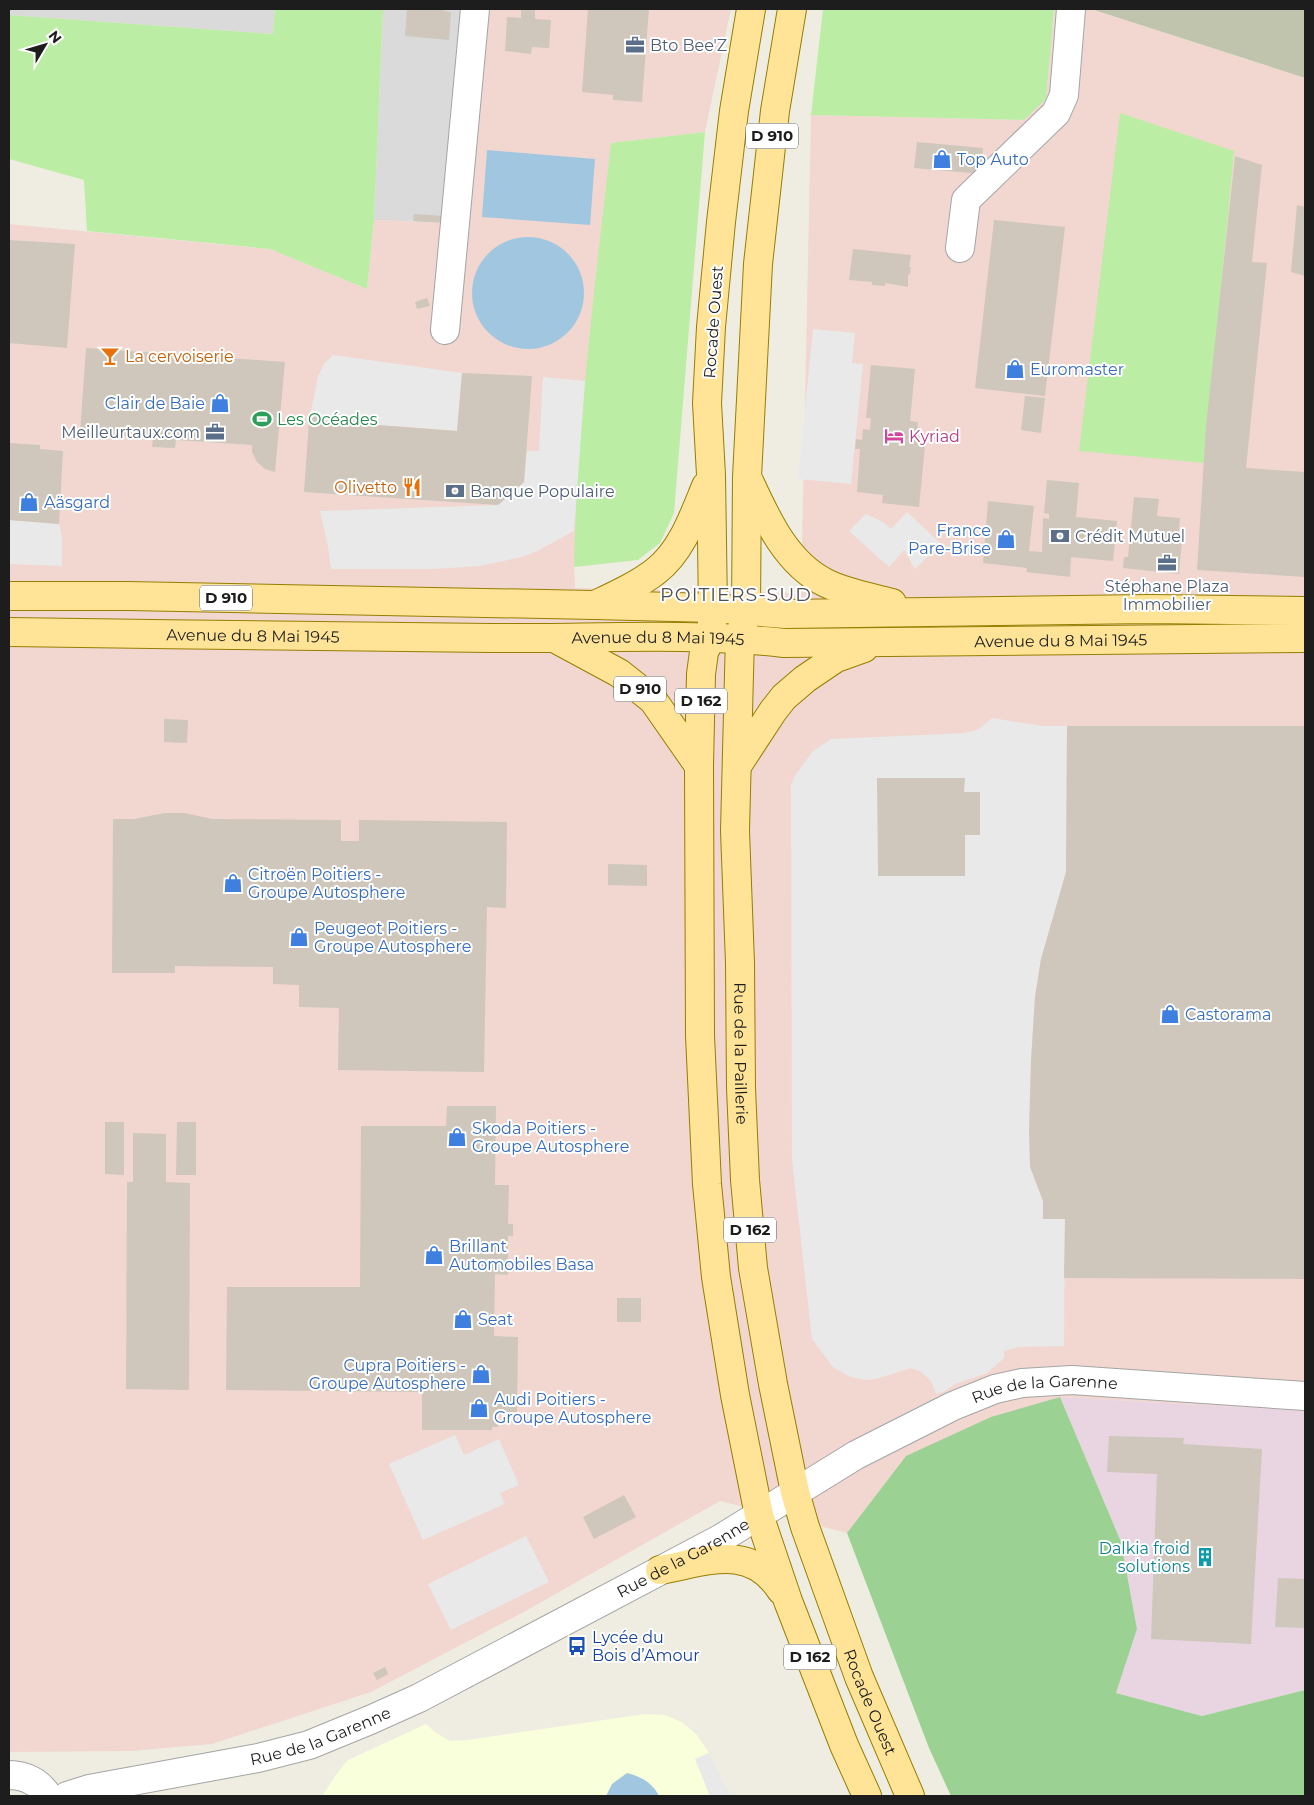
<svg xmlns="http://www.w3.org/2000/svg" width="1314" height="1805" font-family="Montserrat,sans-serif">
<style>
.residential{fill:#dbdada}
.commercial{fill:#f1d7d0}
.industrial{fill:#e9d4e1}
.education{fill:#f9ffdb}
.construction{fill:#c0c4ad}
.grass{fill:#bceda4}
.forest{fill:#9cd194}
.parking{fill:#e9e9e9}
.water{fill:#a0c6e0}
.building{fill:#cfc7bb}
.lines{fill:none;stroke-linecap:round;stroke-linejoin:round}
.minor-casing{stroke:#a4a4a4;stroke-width:30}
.major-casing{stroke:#967e00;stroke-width:30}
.minor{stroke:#fff;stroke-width:28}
.major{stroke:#ffe497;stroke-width:28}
.labels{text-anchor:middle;stroke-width:4;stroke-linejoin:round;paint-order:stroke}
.shield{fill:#fff;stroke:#616161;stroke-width:1}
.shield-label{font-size:15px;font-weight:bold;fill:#1d1d1d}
.service-label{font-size:16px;fill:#4e5e75;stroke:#fff;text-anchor:start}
.shop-label{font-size:16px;fill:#366cbe;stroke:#fff;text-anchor:start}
.street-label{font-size:16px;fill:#1d1d1d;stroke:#fff}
.food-label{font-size:16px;fill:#c56008;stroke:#fff;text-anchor:start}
.leisure-label{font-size:16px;fill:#27864d;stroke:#fff;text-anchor:start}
.hotel-label{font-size:16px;fill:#b23c85;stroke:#fff;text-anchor:start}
.culture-label{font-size:16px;fill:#0d838f;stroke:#fff;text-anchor:end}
.transit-label{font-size:16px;fill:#164399;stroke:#fff;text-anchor:start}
.quarter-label{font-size:19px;letter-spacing:1px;fill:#505050;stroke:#fff}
</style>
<rect width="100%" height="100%" fill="#efede2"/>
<path class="residential" d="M9,9h266l-2,25 -264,-19z
M383,9h78l-15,214 -72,-3z"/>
<path class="commercial" d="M461,9h270l-26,123 -94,11 -37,424 1,21 226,5 10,-478 213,5 22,-21 8,-90h36l215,69v1333l-245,-14 -154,59 -59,77 -127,-32 -198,112 -151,79 -159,52 -81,7 -122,1v-1528l261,25 97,40 7,-69 71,3z"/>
<path class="industrial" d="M1060,1397l245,14v279l-103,26 -86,-23 21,-64 -16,-87z"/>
<path class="education" d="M645,1714l20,1 17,7 15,13 12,18 -13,6 14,37h-388l16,-24 10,-12 78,-36 10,9 14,8 17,-1z"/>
<path class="construction" d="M1094,9h211v69l-211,-68z"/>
<path class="grass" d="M275,9h108l-9,211 -7,69 -97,-40 -183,-18 -3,-51 -75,-21v-144l264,19z
M823,9h231l-8,90 -22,21 -213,-5z
M1120,113l114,38 -30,312 -125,-12z
M705,132l-31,381 -14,30 -22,17 -64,7c3,-142 21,-283 37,-424z"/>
<path class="forest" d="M1060,1397l61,145 16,87 -21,64 86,23 103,-26v106h-354l-22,-48 -82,-215 59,-77 85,-39z"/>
<path class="parking" d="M813,329l42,4 -3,30 11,1 -12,120 -53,-5z
M333,355l129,18 -5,58 -132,-10 -7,-8 -9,8 9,-45 6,-12z
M543,377l42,4 -11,150 -35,19 -17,7 -42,9 -47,3h-102l-3,-22 -8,-36 178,-6 26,-23 3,-31h12z
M907,512l34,32 -26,25 -11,-19 -15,17 -40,-36 17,-17 17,8 8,7z
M9,520l50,4 3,13v29l-53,-2z
M992,718l50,8h25l-1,146 -25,87 -6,38 -4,64 -2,71 14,69v18h22l-1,127 -45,1 -15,4v7l-17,15 -32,11 -10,7 -9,3 -5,-13 -11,-10 -9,-3 -35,11 -11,1 -17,-4 -15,-9 -21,-28 -20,-180 -1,-374 3,-8 19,-26 18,-12 134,-6 14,-4z
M455,1435l9,20 35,-16 20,46 -19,8 5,11 -82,36 -34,-76z
M526,1536l23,46 -98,48 -23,-46z
M709,1753l21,43h-20l-15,-37z"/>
<path class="water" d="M487,150l108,9 -5,66 -108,-8z
M472 293a56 56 0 1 1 112 0a56 56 0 1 1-112 0Z
M627,1773c13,3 26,10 32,23h-53l6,-12z"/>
<path class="building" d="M407,9h37v2l7,1 -2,28 -44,-4z
M521,9h14v10l16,1 -2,28 -17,-1 -1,7 -26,-3 2,-34 14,1z
M588,9h61l-7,93 -29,-2v-5l-31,-3z
M917,142l66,6 -2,26 -67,-6z
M1235,156l27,9 -10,97 15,1 -21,205 59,4v105l-108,-7 9,-144z
M1297,205l8,2v69l-14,-4z
M414,214l32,2v7l-33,-2z
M994,220l71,7 -20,169 -70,-8z
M9,240l66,4 -8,104 -58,-5z
M853,249l58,6 -2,12h2l-1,7 -2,1v12l-23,-4v3l-13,-1v-3l-23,-2z
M427,298l3,8 -13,3 -2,-7z
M86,348l199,14 -10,110 -10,-3 -8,-7 -5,-10v-7l-76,-5 -1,8 -23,-1 1,-9 -73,-5z
M871,365l44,4 -5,52 8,1 -1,13 9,1 -7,71 -37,-4 1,-8 -26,-3 3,-43h-5l1,-10 6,1 1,-11 7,1 1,-12h-5z
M462,373l70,3 -8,106 -26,23 -194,-13 5,-71 9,-8 7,8 132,10z
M1025,396l20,2 -4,35 -20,-3z
M9,443l31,2v4l23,2 -4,73 -50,-4z
M1047,480l32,3 -3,34 41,4 -4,40 -42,-4 -1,20 -44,-5 1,-4 -44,-5 5,-62 46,5 -5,45 13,1 1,-34 6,1v-5l-5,-1z
M1134,497l25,2 -2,17 23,2 -2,22h4l-3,34 -56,-6 1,-11h4z
M164,719l24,1 -1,23 -23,-1z
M1067,726h238v553l-241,-1 1,-59h-22v-18l-13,-34 -1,-35 2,-71 4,-64 6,-38 25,-87z
M877,778h88l-1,14h16v43h-15v41h-87z
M165,813h19l29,6 128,1v21h18v-21l148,2 -1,86 -19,-1 -3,165 -146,-2 1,-62 -40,-1v-22l-26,-1v-17l-98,-1v7h-63l1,-154h21z
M608,864l39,1v21l-39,-1z
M447,1106h49l-1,79h14l-1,39h5v12h-5v39l-13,-1 -1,62 24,1 -1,75h-23v2h3l1,13h-6v3h-70v-38l-196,-2 1,-103h133l1,-161h85z
M105,1122h19v53l-19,-1z
M177,1122h19v53h-20z
M133,1133l33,1v48l24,1 -1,207 -63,-1 1,-207h6z
M617,1298h24v24h-24z
M1109,1436l75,2 -1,6 79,5 -11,195 -100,-5 6,-165 -50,-2z
M624,1495l12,22 -42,22 -11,-22z
M1278,1578l27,1v49l-30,-1z
M385,1667l3,7 -11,6 -4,-7z"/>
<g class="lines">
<g class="minor-casing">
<g id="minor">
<path d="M960,248l6,-48 90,-87 8,-18 7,-86"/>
<path d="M445,330l30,-321"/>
<path d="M9,1775c16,0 30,7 39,21"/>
<path id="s1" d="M67,1796l22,-7 169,-31 51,-13 61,-25 49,-22 301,-159 136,-84 97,-49 42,-17 27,-6 50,-3 233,16"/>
</g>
</g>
<g class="major-casing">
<g id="major">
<path d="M751,9l-17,102 -13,111 -10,105 -4,76 4,72 2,133 -2,30 -7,14 -3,22 -2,92 1,270 7,148 9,93 19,118 24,120 29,86 56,144 23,51"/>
<path id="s2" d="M792,9l-17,102 -17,153 -11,213 -1,134 -6,27 -1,36 -4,157 5,132 1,125 4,92 8,88 20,116 22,108 10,35 54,150 51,119"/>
<path d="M750,483c17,37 37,81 76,100 20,10 44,14 66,20"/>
<path d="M9,596h119l466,9 119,3 72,6 364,-5 156,2"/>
<path d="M595,605c21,-10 43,-20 61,-34 26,-20 38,-56 50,-85"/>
<path id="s3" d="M9,632c161,2 322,5 483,6 97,1 195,-6 292,5l521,-5"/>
<path d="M556,639l63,34 34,27 46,66"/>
<path d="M737,766l36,-55 11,-14 21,-18 31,-21 28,-10"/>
<path d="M660,1570c46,-8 90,-28 121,20"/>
</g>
</g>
<use href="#minor" class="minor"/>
<use href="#major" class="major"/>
</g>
<defs>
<g id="office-bare" transform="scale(1.5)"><path d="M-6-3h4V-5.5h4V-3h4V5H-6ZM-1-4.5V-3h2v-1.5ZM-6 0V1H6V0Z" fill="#5c6f8a" stroke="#fff" stroke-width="2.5" paint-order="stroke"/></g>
<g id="shop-bare" transform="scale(1.5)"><path d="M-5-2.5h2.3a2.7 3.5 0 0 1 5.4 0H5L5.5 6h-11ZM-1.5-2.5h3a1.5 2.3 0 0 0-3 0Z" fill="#3f7fe0" stroke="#fff" stroke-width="2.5" paint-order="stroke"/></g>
<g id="bar-bare" transform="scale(1.5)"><path d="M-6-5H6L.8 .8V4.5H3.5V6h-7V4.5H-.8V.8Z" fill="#e8710a" stroke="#fff" stroke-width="2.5" paint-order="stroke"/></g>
<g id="stadium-bare" transform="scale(1.5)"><path d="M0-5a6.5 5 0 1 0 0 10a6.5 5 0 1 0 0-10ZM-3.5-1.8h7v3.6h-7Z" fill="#2e9e5b" stroke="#fff" stroke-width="2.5" paint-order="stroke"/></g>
<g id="hotel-bare" transform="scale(1.5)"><path d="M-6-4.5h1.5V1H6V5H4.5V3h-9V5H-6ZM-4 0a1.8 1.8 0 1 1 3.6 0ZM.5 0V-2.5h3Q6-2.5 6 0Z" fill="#d1479c" stroke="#fff" stroke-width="2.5" paint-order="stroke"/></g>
<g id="restaurant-bare" transform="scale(1.5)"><path d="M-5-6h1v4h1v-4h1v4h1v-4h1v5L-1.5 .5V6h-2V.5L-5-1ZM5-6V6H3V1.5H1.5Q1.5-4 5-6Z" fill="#e8710a" stroke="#fff" stroke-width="2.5" paint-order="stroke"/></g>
<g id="bank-bare" transform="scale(1.5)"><path d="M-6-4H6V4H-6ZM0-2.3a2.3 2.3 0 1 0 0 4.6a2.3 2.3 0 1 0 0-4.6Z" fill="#5c6f8a" stroke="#fff" stroke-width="2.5" paint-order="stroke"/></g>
<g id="building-bare" transform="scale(1.5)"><path d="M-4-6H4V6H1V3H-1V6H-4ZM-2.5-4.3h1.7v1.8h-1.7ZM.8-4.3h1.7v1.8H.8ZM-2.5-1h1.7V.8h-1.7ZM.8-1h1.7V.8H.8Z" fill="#0f9aa8" stroke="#fff" stroke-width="2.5" paint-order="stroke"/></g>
<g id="bus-bare" transform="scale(1.5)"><path d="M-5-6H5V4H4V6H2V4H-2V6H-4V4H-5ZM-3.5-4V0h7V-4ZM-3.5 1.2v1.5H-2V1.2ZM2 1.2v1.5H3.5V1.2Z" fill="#1a4fb4" stroke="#fff" stroke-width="2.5" paint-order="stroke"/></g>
</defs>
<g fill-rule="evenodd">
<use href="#office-bare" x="635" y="45"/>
<use href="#shop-bare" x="942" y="159"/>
<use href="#bar-bare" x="110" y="356"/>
<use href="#shop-bare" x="1015" y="369"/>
<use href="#shop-bare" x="220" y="403"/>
<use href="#stadium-bare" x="262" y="419"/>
<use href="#office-bare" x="215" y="432"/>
<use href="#hotel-bare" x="894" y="436"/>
<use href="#restaurant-bare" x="412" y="487"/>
<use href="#bank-bare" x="455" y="491"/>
<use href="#shop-bare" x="29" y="502"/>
<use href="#bank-bare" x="1060" y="536"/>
<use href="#shop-bare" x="1006" y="539"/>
<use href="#office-bare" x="1167" y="563"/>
<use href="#shop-bare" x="233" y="883"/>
<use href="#shop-bare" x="299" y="937"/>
<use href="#shop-bare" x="1170" y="1014"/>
<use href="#shop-bare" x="457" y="1137"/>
<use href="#shop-bare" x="434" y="1255"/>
<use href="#shop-bare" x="463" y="1319"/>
<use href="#shop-bare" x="481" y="1374"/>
<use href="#shop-bare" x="479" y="1408"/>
<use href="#building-bare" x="1205" y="1557"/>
<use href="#bus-bare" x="577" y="1646"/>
</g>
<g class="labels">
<g class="shield">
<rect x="746" y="123.5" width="52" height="25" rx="4"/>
<rect x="200" y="585.5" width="52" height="25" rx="4"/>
<rect x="614" y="676.5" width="52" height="25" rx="4"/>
<rect x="675" y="688.5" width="52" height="25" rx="4"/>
<rect x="724" y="1217.5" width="52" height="25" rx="4"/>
<rect x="784" y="1644.5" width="52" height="25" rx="4"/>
</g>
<g class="shield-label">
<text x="772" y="141">D 910</text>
<text x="226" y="603">D 910</text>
<text x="640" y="694">D 910</text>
<text x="701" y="706">D 162</text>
<text x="750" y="1235">D 162</text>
<text x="810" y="1662">D 162</text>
</g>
<g class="service-label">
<text x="650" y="51">Bto Bee'Z</text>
<text x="200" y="438" text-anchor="end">Meilleurtaux.com</text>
<text x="470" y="497">Banque Populaire</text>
<text x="1075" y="542">Crédit Mutuel</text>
<text x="1167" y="592" text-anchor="middle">Stéphane Plaza<tspan x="1167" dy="18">Immobilier</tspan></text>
</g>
<g class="shop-label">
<text x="957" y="165">Top Auto</text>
<text x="1030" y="375">Euromaster</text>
<text x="205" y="409" text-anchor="end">Clair de Baie</text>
<text x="44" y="508">Aäsgard</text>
<text x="991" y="536" text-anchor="end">France<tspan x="991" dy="18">Pare-Brise</tspan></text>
<text x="248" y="880">Citroën Poitiers -<tspan x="248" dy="18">Groupe Autosphere</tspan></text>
<text x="314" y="934">Peugeot Poitiers -<tspan x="314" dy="18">Groupe Autosphere</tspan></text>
<text x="1185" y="1020">Castorama</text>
<text x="472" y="1134">Skoda Poitiers -<tspan x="472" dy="18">Groupe Autosphere</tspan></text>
<text x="449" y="1252">Brillant<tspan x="449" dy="18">Automobiles Basa</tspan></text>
<text x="478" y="1325">Seat</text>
<text x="466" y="1371" text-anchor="end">Cupra Poitiers -<tspan x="466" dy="18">Groupe Autosphere</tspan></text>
<text x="494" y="1405">Audi Poitiers -<tspan x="494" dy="18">Groupe Autosphere</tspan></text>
</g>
<g class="street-label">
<text transform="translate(713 322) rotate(-86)" y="6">Rocade Ouest</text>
<text dy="6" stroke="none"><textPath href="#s3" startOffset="244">Avenue du 8 Mai 1945</textPath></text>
<text dy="6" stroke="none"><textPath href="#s3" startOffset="649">Avenue du 8 Mai 1945</textPath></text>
<text dy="6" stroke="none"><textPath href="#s3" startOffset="1052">Avenue du 8 Mai 1945</textPath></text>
<text dy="6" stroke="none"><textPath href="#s2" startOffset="1048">Rue de la Paillerie</textPath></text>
<text dy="6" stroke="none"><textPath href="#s1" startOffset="1071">Rue de la Garenne</textPath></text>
<text dy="6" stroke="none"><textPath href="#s1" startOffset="666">Rue de la Garenne</textPath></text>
<text dy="6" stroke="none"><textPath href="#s2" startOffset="1714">Rocade Ouest</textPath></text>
<text dy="6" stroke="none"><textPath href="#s1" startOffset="261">Rue de la Garenne</textPath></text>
</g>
<g class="food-label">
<text x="125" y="362">La cervoiserie</text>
<text x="397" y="493" text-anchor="end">Olivetto</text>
</g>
<g class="leisure-label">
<text x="277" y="425">Les Océades</text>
</g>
<g class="hotel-label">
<text x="909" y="442">Kyriad</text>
</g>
<g class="culture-label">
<text x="1190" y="1554">Dalkia froid<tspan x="1190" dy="18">solutions</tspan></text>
</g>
<g class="transit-label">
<text x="592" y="1643">Lycée du<tspan x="592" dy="18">Bois d’Amour</tspan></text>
</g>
<g class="quarter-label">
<text x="736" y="601">POITIERS-SUD</text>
</g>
</g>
<rect width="1314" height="1805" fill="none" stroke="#1d1d1d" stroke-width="20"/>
<g transform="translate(45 45) rotate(52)" stroke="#ffffff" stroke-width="4" paint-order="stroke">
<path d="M0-4L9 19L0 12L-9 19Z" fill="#1d1d1d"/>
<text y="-8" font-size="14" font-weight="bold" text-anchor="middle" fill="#1d1d1d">N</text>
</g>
</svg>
